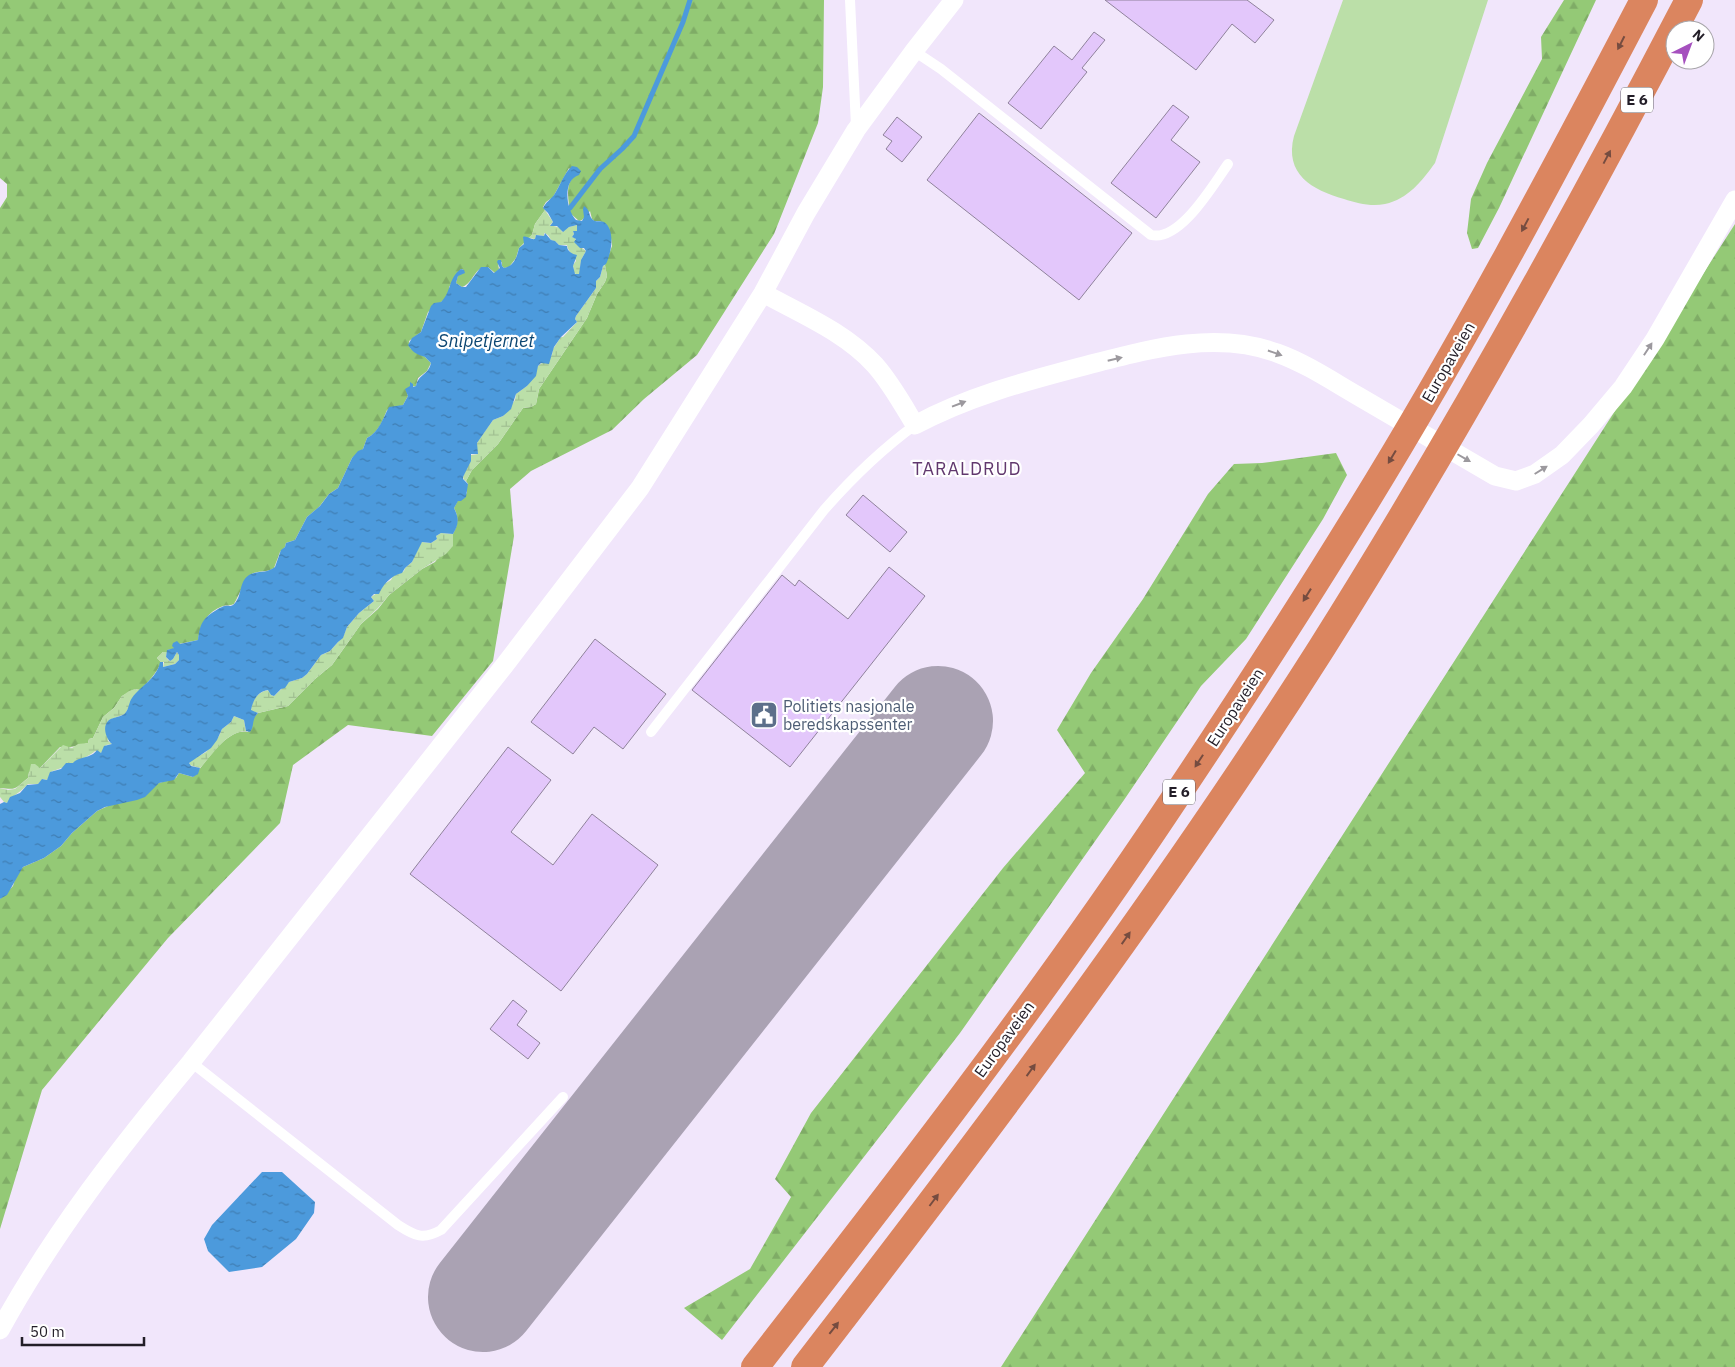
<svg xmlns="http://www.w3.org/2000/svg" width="1735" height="1367" font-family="'IBM Plex Sans',sans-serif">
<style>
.forest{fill:url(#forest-firs)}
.wetland{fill:url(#wetland-marsh)}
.pitch{fill:#bbdfa8}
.water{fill:url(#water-ripples)}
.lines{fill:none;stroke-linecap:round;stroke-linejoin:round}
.stream{stroke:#4c9adc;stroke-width:5}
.runway{stroke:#aaa2b3;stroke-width:110}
.building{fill:#e3c7fb;stroke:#8f829b}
.lane{stroke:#fff;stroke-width:10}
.street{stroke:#fff;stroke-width:19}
.highway{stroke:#db855f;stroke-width:28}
.oneway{fill:#754c40}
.oneway2{fill:#9c999e}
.labels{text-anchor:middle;stroke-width:4.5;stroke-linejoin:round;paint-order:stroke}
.shield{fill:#fff;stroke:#646168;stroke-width:1}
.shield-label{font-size:15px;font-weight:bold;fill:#221d27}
.street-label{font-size:16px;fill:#221d27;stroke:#fff}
.service-label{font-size:16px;fill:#4e5e75;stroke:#fff;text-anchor:start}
.water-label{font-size:18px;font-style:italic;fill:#0c4672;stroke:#fff}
.neighbourhood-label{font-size:18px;letter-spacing:1px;fill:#61386e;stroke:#fff}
</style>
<defs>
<pattern id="forest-firs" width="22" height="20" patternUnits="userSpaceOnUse" patternTransform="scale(1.25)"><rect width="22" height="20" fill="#94c976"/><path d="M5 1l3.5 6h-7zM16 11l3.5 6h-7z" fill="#7fac66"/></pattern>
<pattern id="wetland-marsh" width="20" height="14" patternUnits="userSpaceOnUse" patternTransform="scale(1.25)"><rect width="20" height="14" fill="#bbdfa8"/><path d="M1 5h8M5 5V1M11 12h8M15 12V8" fill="none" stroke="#a0bf91"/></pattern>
<pattern id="water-ripples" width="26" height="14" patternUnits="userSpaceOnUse" patternTransform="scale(1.25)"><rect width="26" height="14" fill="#4c9adc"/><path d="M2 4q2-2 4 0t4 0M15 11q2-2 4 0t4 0" fill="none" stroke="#3f7db2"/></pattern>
</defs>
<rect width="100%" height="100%" fill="#f1e6fb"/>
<path class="forest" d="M0,0h824l-1,87 -5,36 -44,111 -77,121 -53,44 -32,31 -81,41 -21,18 4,47 -21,125 -61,75 -84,-11 -55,40 -13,58 -112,115 -126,152 -42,139v-330l13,-13 3,-10 7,-9 21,-9 17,-12 11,-13 25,-22 62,-28 17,-5 3,-5 14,4c12,-13 34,-50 55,-45l6,-15 4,-4 30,-7 27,-27 17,-14 29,-41 17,-15 11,-14 33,-26 13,-7 18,-24v-4c5,-9 6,-17 1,-26l4,-8 9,-7 -1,-5 2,-4 -2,-3 6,-11 26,-26 25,-36 8,-1 5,-3 3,-15 48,-71 10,-24 8,-12 2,-6 -2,-11 7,-19 -1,-8 -5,-13 -6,-4h-6l-2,-2 -2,-8 -8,9 -3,1 -9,-8c-1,-12 -6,-29 5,-37l-6,-8 -16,29 -7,5 -3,5 2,3 -10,14 -3,11 -13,13 -3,10 -7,9 -5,1 -2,-2v-4l-4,2 1,5 -4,4 -7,-6c-14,-1 -14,16 -26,20l-6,-4 2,-8 6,-5 -3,-1 -12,18v5l-4,7 -17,13 -7,20 -12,9 1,7 15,9 6,6 -4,8 -9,7 -2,8 -7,1 -2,6 1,3 -5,9 -16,5c-4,10 -9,23 -20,28l-4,11 -11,9 -14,30 -9,6 -10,13 -12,10 -12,23 -9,3 -1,4 -5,5 -6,16c-8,5 -13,2 -20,5 -8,2 -15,23 -20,31 -4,2 -8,1 -11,2 -16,6 -23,18 -25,34l-19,4 -6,5 -6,1v2h-4l-6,6 4,4c-4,11 -12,19 -21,28l-5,-1 -13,7 -8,12 -11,9 -10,21 -4,1 -1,4c-10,3 -18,5 -28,4l-20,21 -11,4 -1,6c-14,11 -10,12 -28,10v-580l7,-11v-13l-7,-6z
M1564,0h32l-97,208 -21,40 -6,1 -5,-16 4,-34 16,-36 55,-104 -1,-22z
M1735,224v1143h-734z
M1336,453l11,22 -24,44 -77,120 -45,47 -77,114 -164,233 -238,307 -38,-32 66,-39 41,-72 -16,-18 36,-66 192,-245 82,-95 -28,-43 34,-57 52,-74 65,-105 26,-30 28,-1z"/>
<path class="wetland" d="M545,210l8,12 -3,3 11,3 1,4 7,-5 8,-2v6h-4l1,3 -2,3 3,1 2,6 9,7 -5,9 -1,12 -2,3 -4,-2 -1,-8 3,-4c-2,-6 -8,-9 -9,-16h-8l-3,-3 -5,-2 -3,-5 -4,-2v3l-8,-1 -1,4 -7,-1 4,-3 3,-11z
M605,265l2,11 -2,6 -8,12 -10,24 -48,71 -3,15 -5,3 -8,1 -25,36 -26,26 -6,11 -2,-1 -1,-3 8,-22 7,-1 -2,-8 2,-5 15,-21 10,-4 12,-16 1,-6 11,-8 11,-20 14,-11 1,-6 8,-12h2l14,-15 -2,-3 1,-3 20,-28v-7l4,-4 3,-11z
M441,533l12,1v12l-7,8 -24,15 -33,26 -11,13 -17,16 -29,41 -17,14 -27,27 -30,7 -7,-2c0,-10 7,-20 18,-21l2,5 3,1 15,-14 13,-4 5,-4 14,-19 9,-4 8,-9 5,-5 4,-10 12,-14 15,-12 -3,-4 9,-6 4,-7 7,-4 2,-4 11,-5 1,-3 7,-6 8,-18 2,-2 9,1 6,-4 -1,-3z
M163,652h4l-1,5 3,4 4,-2 4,-7 2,3v5l-4,4 -12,3 1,-5h-3l-4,-4z
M135,689l5,1 -5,6 -10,18 -16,6 -1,21 4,3 -6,1 -5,8 -6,-2c-2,4 -36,19 -43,20l-5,9 -4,-1 -5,5h-10c-7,8 -15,11 -21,19l-3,-1 -4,-5v-9l8,2 7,-1 13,-11 3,-14h4l5,4 23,-23 9,3 6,-4 10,-1 1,-4 4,-1 10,-21 11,-9 8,-12 7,-5z
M234,716l10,4 2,11c-21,1 -33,24 -46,37l-11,-3 1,-4 16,-9 13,-16 3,-7 9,-7z"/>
<path class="pitch" d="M1343,0h145l-53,163c-13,18 -27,36 -50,41 -14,3 -28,-1 -41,-5 -32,-9 -60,-25 -50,-63z"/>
<path class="water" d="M572,166l5,1 4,4 -2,4c-17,5 -13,35 -3,45l6,1 2,-4 -1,-8 1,-3c7,5 4,8 8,13 4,4 8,1 12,3 12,8 7,32 2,42l-3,2 -3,11 -4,4v7l-20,28 -1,3 2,3 -16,15 -7,10 -5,17 -8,-1 -3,3 -2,10 -9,10 -11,8 -5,15 -8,7 -10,4 -16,23 1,11h-7v7l-8,16v2l5,5 -2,13 -5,4h-3l-4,7c5,10 5,16 -1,26l-12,-1 -5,3 1,3 -6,4 -9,-1 -10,20 -7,6 -3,5c-11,2 -20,13 -23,21h-5l-3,3 3,4 -15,12 -12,14 -4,11 -5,4 -8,9 -9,4 -14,19 -5,4 -13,4 -4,6 -4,1 -7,7 -3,-1 -3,-5c-10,1 -15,10 -17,20l7,3c-7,7 -3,13 -8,19l-4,-1 -2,-11 -10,-4 -3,6 -9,7 -5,11 -6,8 -22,15 2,3 9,2 -2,6 -5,3 -14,-4 -5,7 -15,3 -14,14 -8,3 -32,7 -8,4 -25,22 -11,13 -17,12 -21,9 -16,28 -7,4v-95l4,-2 3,1 3,-6 10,-4 7,-8 11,-1 4,-5 5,1 3,-8 11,-3 5,-6h7c6,-7 18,-4 24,-13l4,3 3,-7 8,-2c-5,-4 -11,-17 -3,-24 4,-3 14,-3 17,-8 3,-4 3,-10 6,-14 8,-12 25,-19 28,-36h3v5l12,-3 4,-4v-5l-2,-3 -4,7 -3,2 -4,-4 1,-7 7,-2 -2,-2 1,-3 4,-2 3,3 18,-4c2,-17 5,-22 20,-31 2,-1 5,-3 7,-3 4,-1 4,1 8,-1 10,-8 5,-23 16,-30 9,-5 17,-1 26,-8l6,-17 4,-3 1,-4 9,-3 12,-23 13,-11 9,-12 9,-6 14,-30 6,-7 5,-2 4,-11c12,-6 16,-20 22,-31l14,-2 5,-9 -3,-7 5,-3v-4l3,2v3l3,-1c3,-13 12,-10 15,-23l-6,-6c-8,-3 -11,-3 -17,-12l4,-7 9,-6 10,-26 3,-3 7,-1c11,-11 7,-24 20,-33l3,1 1,3 -7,3 -2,7 6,4h4l15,-20h7l6,6 6,-5 -3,-6 1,-2h3l1,6 2,2c10,-2 13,-11 15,-20l5,-4 -1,-7c4,-2 7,3 12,2l1,-4 8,1 1,-3 6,7 4,1 4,4 8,1c0,5 5,8 10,9l-4,11 2,8h4l2,-14 5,-9 -2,-3h-4l-6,-6 2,-3 -4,-2 2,-3 -1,-3h4v-6l-8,2 -6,5 -6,-6h-7l3,-4 -5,-9 -5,-5c3,-6 7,-8 11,-13 6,-9 10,-22 18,-29z
M262,1172h20l33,30 -1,11 -18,26 -34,28 -33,5 -21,-21 -4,-12 8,-14z"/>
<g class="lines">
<path class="stream" d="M570,208l30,-39 22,-20 12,-13 49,-114 7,-22"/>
<path class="runway" d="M483,1297l455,-576"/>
</g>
<path class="building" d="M1105,0h142l27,20 -19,23 -23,-19 -36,46z
M1094,32l11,8 -23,28 5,4 -46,57 -33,-26 46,-57 18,14z
M1173,105l16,12 -18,23 29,22 -44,56 -45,-35z
M979,113l153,120 -53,67 -152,-120z
M897,117l25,20 -20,25 -16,-13 6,-8 -9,-6z
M863,495l44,37 -17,20 -44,-37z
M889,567l36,29 -135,171 -98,-77 90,-115 13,11 4,-6 49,39z
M595,639l71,55 -43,55 -29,-22 -21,27 -42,-32z
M508,747l43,33 -40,52 42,33 39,-51 66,51 -97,126 -151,-117z
M513,1000l14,11 -10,14 23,18 -12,16 -38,-30z"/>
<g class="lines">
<path class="lane" d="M850,0l6,126
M914,51l27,18 210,166c29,7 62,-50 77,-71
M651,732l173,-222c28,-32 57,-60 91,-85
M191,1062l207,163c17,11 25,15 43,5l122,-133"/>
<path class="street" d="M763,293c38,21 82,39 112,72 16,18 28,40 40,60 52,-28 108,-43 165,-58 63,-16 133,-38 197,-14 28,10 55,28 81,43 45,26 91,53 137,80l21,5 19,-7 27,-19 29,-30 32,-38 32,-48 80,-139
M0,1330c53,-97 121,-184 191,-268l313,-396 136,-178 123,-195 43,-80 50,-83 58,-79 40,-51"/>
<path class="highway" d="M755,1367c141,-181 283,-364 410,-554 67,-100 133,-201 196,-304 102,-165 193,-337 283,-509
M805,1367c180,-233 358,-469 516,-718 133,-211 253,-428 368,-649"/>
</g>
<defs><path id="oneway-solid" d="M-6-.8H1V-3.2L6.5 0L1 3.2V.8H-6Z" transform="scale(1.25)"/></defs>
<g class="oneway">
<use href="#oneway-solid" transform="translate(1621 43) rotate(117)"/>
<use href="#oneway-solid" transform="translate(1607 157) rotate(-62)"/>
<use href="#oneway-solid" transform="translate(1525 225) rotate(118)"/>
<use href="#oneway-solid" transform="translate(1392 457) rotate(121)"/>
<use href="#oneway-solid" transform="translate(1307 595) rotate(122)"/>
<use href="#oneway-solid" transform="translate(1199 761) rotate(123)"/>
<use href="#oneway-solid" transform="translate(1126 938) rotate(-55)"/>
<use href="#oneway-solid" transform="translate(1031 1070) rotate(-54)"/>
<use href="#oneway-solid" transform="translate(934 1200) rotate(-53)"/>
<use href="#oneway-solid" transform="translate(834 1328) rotate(-52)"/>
</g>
<g class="oneway2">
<use href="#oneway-solid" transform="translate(1648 349) rotate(-57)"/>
<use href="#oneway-solid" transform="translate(1275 353) rotate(19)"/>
<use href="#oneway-solid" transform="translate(1115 359) rotate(-13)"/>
<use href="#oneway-solid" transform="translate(959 404) rotate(-21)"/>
<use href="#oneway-solid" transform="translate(1464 458) rotate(30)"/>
<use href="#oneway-solid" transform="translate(1541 470) rotate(-32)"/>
</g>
<defs>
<g id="civic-square" transform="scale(1.4375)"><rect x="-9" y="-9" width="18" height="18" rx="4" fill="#5c6f8a" stroke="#fff"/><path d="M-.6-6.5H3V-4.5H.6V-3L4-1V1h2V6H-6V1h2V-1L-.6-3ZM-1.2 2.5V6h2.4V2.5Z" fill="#fff"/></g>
</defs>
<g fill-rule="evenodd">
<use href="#civic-square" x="764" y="715"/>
</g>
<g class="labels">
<g class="shield">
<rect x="1621" y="87.5" width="32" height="25" rx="4"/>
<rect x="1163" y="779.5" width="32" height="25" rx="4"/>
</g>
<g class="shield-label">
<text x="1637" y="105">E 6</text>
<text x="1179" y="797">E 6</text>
</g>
<g class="street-label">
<text transform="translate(1448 362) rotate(-60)" y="6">Europaveien</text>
<text transform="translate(1235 707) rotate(-57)" y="6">Europaveien</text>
<text transform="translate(1004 1039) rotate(-54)" y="6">Europaveien</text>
</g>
<g class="service-label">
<text x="783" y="712">Politiets nasjonale<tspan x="783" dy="18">beredskapssenter</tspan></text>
</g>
<g class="water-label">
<text x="486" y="347">Snipetjernet</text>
</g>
<g class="neighbourhood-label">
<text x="967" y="475">TARALDRUD</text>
</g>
</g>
<g transform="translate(1690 45) rotate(42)"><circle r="24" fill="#ffffff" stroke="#a7a5a9"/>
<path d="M0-4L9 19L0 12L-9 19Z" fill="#a550be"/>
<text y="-8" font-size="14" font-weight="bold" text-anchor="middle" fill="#221d27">N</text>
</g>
<path d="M22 1337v8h122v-8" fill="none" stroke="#221d27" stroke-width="2.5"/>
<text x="30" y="1337" font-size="15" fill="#221d27" stroke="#ffffff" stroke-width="4" paint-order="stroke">50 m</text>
</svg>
